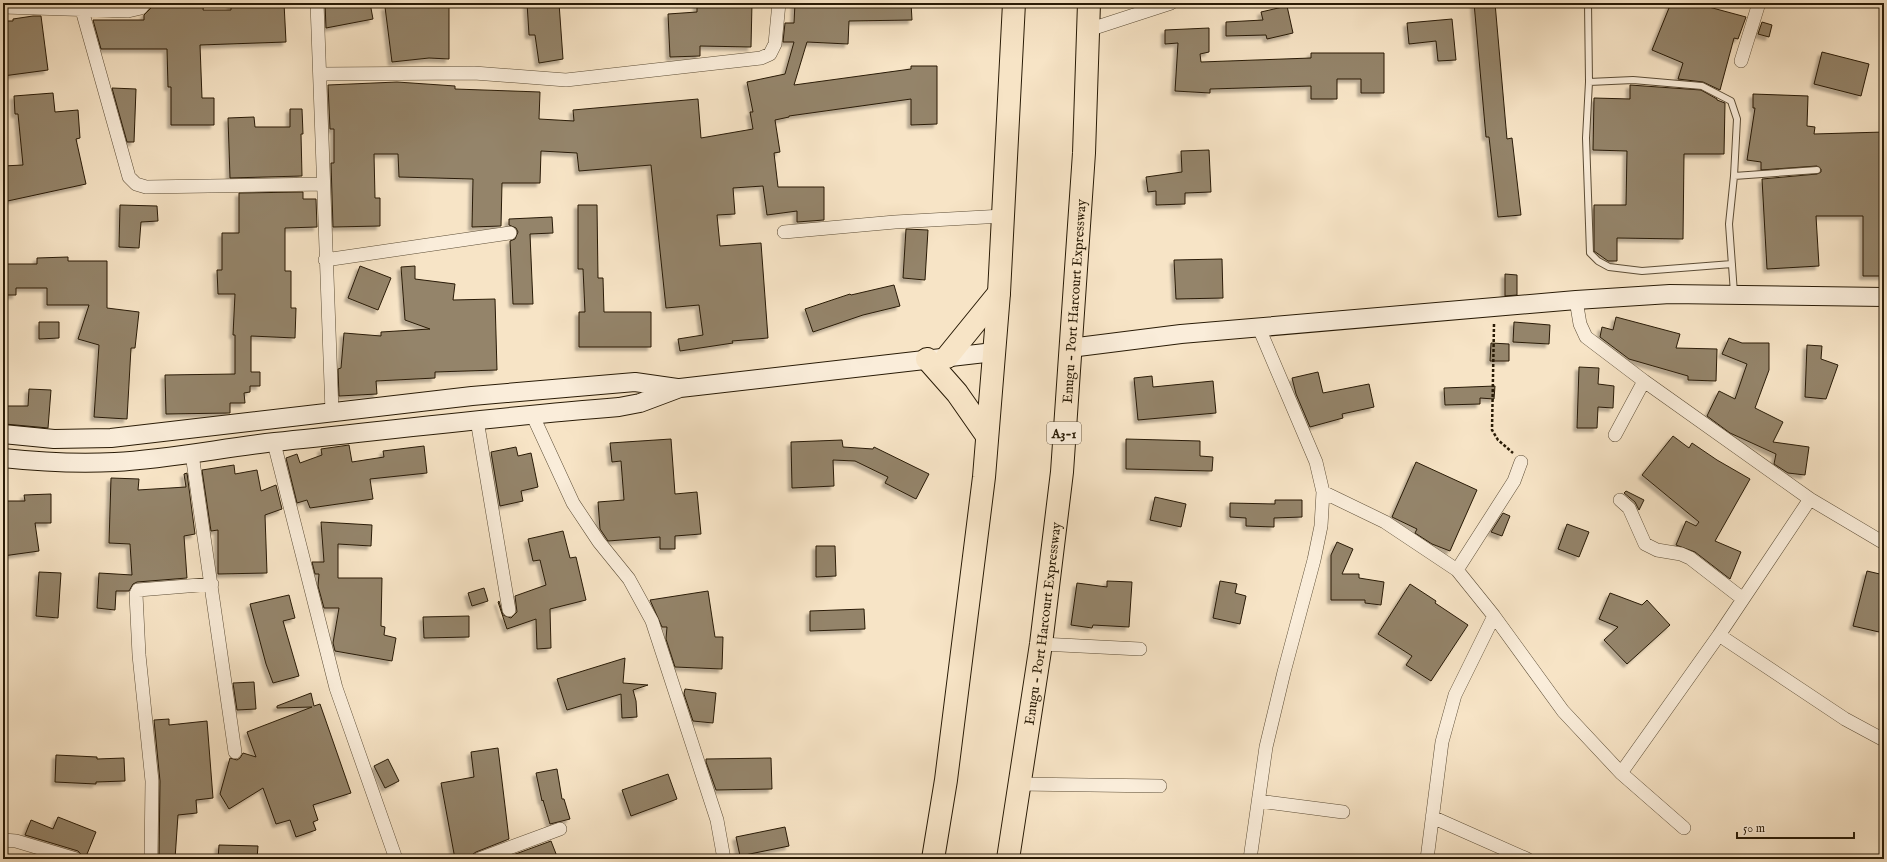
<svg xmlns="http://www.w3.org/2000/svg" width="1887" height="862" font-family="'IM FELL English',serif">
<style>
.building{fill:#94846a;stroke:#291b06;filter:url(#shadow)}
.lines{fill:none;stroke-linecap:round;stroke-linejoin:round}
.lane-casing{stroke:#5c4d36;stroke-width:8}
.street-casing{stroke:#5c4d36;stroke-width:14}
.secondary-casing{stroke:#291b06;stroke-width:20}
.highway-casing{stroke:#291b06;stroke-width:24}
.path{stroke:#291b06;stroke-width:2.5;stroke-dasharray:3 2;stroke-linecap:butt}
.lane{stroke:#faedda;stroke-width:6}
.street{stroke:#faedda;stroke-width:13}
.secondary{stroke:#faedda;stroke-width:18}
.highway{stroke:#f7e4c6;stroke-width:22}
.labels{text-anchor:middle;stroke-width:4;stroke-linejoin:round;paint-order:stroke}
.shield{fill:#faedda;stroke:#685a46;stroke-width:1}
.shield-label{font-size:13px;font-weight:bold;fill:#291b06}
.street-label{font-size:14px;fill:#291b06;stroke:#faedda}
</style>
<defs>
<filter id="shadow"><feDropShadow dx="-3.5" dy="3.5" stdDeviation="1" flood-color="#0004"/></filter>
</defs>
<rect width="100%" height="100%" fill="#f7e4c6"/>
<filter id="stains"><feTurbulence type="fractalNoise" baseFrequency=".005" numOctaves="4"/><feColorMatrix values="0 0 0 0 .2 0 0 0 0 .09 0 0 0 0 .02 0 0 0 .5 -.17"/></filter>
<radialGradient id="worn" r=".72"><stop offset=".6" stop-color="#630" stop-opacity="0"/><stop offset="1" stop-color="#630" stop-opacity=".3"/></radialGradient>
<path class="building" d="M153,3h51l-1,7h28v-7h53l2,39 -86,3 2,53h12v27h-43v-38h-3l-1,-38h-66l-8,-29h51v-5l7,-7z
M325,3h45l3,16 -47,9z
M418,3h31v56l-20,-1 -37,4 -7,-55z
M527,3h32l4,56 -24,4 -4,-28h-6z
M697,3h55l-1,44 -51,-1v10l-30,1 -2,-43 29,-2z
M795,3h116l1,17 -63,1 -1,23 -41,-2 -13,43 117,-16v-3h26v58l-26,1v-26l-122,17v1l-14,3 5,32 -6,1 4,34h46v33l-27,2v-11l-30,4 -4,-29 -30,2 2,26 -18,1 3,31 41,-3 7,95 -36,3 1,2 -53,8 -2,-12 25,-4 -4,-30 -33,3 -15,-143 -72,6 -2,-18 -36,-2 -1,32h-38l-1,43 -29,1 1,-48 -74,-2 -1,-23h-24l1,44h5v28l-47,1 -2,-64h3v-34h-4l-2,-44 69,-3 58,4v3l85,3 -1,27 35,2 -1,-11 125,-11 3,39 52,-9 -3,-17h3l-6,-30 38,-8 9,-32h-11l2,-19h9z
M1474,3h21l12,136 5,-1 9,77 -23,2 -9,-80h-3z
M1671,3h23l52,14 -8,22 -4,-1 -14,52 -17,-8 -25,-3 5,-16 -31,-13z
M1287,6l6,27 -26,6 -1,-4 -40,1v-14l37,-2 -2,-8z
M33,16h8l7,54 -45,6v-55h10v-2z
M1452,19l4,41 -18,1 -2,-20 -27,3 -2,-21z
M1762,22l10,3 -3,12 -11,-3z
M1209,28v24l-9,2 1,8 110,-4v-5h73v40h-23v-14h-24v20h-26v-13l-101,3v4l-35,-2 3,-48 -13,1v-14z
M1822,52l47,12 -8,32 -47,-12z
M1630,85l71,5 16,9v1l8,3 -1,51h-40l-1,85 -66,-1v23h-9l-14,-10v-46h32l1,-54 -34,-1 1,-52 36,1z
M112,88l24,1 -2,53h-7z
M53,93l2,19 23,-2 2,28 -4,1 10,45 -83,18v-36l20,-1 -5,-51h-3l-1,-18z
M1753,94l55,2 -1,30 8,1 -1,7 70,-2v144h-21v-60h-47l3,50 -52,3 -5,-90 55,-5 4,-2v-3l-4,-3 -56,4v-8l-14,-2 8,-52h-2z
M290,109h12l1,25h-2l1,42 -72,2 -2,-60 26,-1 1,10h35z
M1209,150l2,42 -26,1v11l-29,1v-14l-8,1 -2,-15 36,-5 -1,-21z
M303,192v7h13l1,28 -32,1v43h6v37h5l-1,30 -44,-2v36h9v14h-10v6l-6,1 1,10h-15v10l-64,1 -1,-39 70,-1v-39h-2l2,-41h-17l-1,-24h5v-37h17v-40z
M120,205l37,1 1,15 -17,1 -2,26 -20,-1z
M578,205h19l1,73h5l1,34h47v35h-72v-35h6l-2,-43h-5z
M552,217l1,16 -23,1 3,70h-20l-3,-63 5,-2 3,-7 -2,-4 -7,-3v-6z
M906,229l22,1 -3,50 -22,-2z
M68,257v4h39v47l32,4 -4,36h-4l-4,71 -33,-2 5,-72 -21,-6 11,-34h-42v-17h-31v7h-13v-31h34v-6z
M1222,259l1,39 -47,1 -2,-39z
M360,266l31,12 -13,32 -30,-12z
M415,266v13l40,5 -2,16 42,-1 2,71 -62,2v6l-59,3 1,13 -38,2 -1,-27 3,-1 3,-35 37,3v-4l49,-3 -25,-9 -4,-53z
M1505,274l12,1v20l-12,1z
M894,285l6,21 -37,9 -50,17 -8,-23 45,-15 1,1z
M1616,317l64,17 -4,14 41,1 -1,32 -28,-1v-4l-59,-17 -29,-22 2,-10 11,3z
M39,322h20v16l-20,1z
M1514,322l36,3 -1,19 -36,-2z
M1729,338l13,5h27v27l-14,38 28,14 -10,20 36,5 -4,28 -17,-2 -14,-9 2,-10 -46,-21 -23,-17 12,-25 16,8 12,-35 -25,-10z
M1491,343l18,1v17h-19z
M1807,345l15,1 -1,13 17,6 -12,34 -21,-2z
M1579,367l20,1 -1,16 16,2 -1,22 -15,-1 -1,21h-20z
M1318,372l5,21 46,-9 5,23 -32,7 1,4 -33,9 -14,-33 -4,-16z
M1152,376l1,11 60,-6 3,32 -78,7 -4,-42z
M1495,386l-1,13 -14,-1v6l-35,1 -1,-17z
M29,389l22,1 -3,38 -43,-4v-18h23z
M1673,436l16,12 3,-5 25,17 33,19 -35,62 26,11 -11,27 -35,-27 -19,-7 10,-24 10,5 3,-4 -57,-47z
M671,439l4,55 22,-2 4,42 -26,2v13h-15v-12l-52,4 -8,-12 -2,-27 26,-2 -3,-39 -9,1 -2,-19z
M1126,439l74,2v15l13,1 -1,14 -86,-2z
M842,440l1,7 30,2 1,-2 55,27 -13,25 -31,-16 3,-6 -33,-16 -22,-1 1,26 -42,2 -1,-46z
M349,445l3,17 32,-5 -1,-6 41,-5 3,27 -57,6 3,20 -63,9 -3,-8 -10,3 -11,-45 11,-4 3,9 22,-8 -1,-6z
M516,447l2,9 13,-3 7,34 -17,4 2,10 -23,5 -9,-54z
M1416,462l61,28 -27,61 -18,-7 -17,-11 2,-4 -25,-12z
M234,465l1,9 22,-4 4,21 15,-6 6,24 -17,6 2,58 -49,1v-44l-7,1 -9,-61z
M187,473l8,61 -11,2 3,42 -50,4 -4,2 -4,7h-13l-1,19 -18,-2 2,-35 33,2 -2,-31 -21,-1 2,-65 28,1 -1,11 48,-3 -2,-13z
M1626,491l18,9 -5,10 -4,-8 -11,-9z
M51,494v29h-16l4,28 -36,5v-55h22l-1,-6z
M1155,497l31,7 -5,23 -31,-7z
M1275,500h27v17l-28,1v9l-28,-1v-8l-16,-1v-14l45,1z
M1503,513l7,3 -8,20 -11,-4z
M321,522l51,3 -1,21 -33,-2v34h44l-1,48 4,1 -1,8 12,3 -4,23 -57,-10 -2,-8 6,-35h-15l-6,-22 1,-12h-4l-3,-12h12z
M1567,524l22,8 -10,25 -21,-8z
M563,531l7,27 6,-1 10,43 -36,9 1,39 -14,1 -1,-30 -29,10 -9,-27 1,-1 4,14 8,3 6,-6 -2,-16 31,-11 -6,-25 -7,1 -5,-22z
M1337,542l16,7 -11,25h17v4l25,4 -3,23 -16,-2v-3h-34v-45z
M816,546h19l1,30 -20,1z
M1867,571l17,4v39l-5,18 -26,-6z
M39,572l22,1 -3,45 -22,-2z
M1107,581l25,1 -3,45 -36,-2 -1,3 -21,-3 6,-42 30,4z
M1220,581l17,3 -2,9 11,3 -6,28 -27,-6z
M1410,584l26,17 -1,2 33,22 -37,56 -25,-16 6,-9 -34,-22z
M484,588l4,13 -16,5 -4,-13z
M708,591l7,46h8l-1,32 -47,-2 -9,-28 1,-12h-5l-12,-27z
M1610,593l32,12 5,-5 23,25 -43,39 -23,-24 14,-13 -19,-8z
M289,595l6,23 -12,3 16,55 -26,7 -7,-19 -16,-60z
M864,609l1,20 -55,2v-20z
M469,616v21l-45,1 -1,-21z
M625,658l-2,25 25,2 -15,5 3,11 1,16 -15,1 -1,-24 -54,16 -10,-31z
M254,682l2,27 -19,1 -4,-27z
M685,689l31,4 -3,30 -20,-2 -9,-27z
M311,693l3,13 6,-2 31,89 -38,12 5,15 -5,2 3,8 -20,7 -6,-17 -14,4 -13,-36 -34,21 -9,-15 10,-36 7,2 3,-2 3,-5 13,4 -9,-25 65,-25 -35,1v-2z
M169,719v6l38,-4 6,77 -17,2 1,13 -19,2 -3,44h-16l1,-78 -6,-61z
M498,748l11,91 -33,13 -3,2 -2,5h-16l-14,-76 33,-6 -3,-25z
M56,755l41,2v2l27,-1 1,23 -29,1v2l-41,-2z
M771,758l1,31 -56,1 -10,-28v-3z
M388,759l11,22 -14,7 -11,-22z
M557,769l5,30h2l6,20 -20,5 -7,-24 -1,1 -6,-28z
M668,774l9,25 -46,17 -9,-26z
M58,817l38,15 -11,27 -7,-8 -53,-16 6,-15 22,9z
M785,827l4,19 -49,10 -4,-19z
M551,841l7,18h-56z
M219,845l39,1 -1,13h-39z"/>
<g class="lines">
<g class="lane-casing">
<path id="lane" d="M1588,3l1,79
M1734,176l83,-6
M1732,264l-90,7 -33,-4 -11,-6 -8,-8 -4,-115 3,-56 44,-2 69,6 29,15 6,18 -3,57 -5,48 5,69"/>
</g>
<g class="street-casing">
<path id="street" d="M317,3l15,409
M3,7l125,4 13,-3 4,-5
M82,10l47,167 7,7 10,3 177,-3
M1088,30l83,-27
M1741,61l18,-58
M321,74l153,-1 92,7 195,-22 9,-4 5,-10 4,-41
M784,232l111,-10 108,-6
M325,260l185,-27
M1576,300l4,24 6,13 58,44 166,118 74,44
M532,414l41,89 26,39 30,37 23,42 65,199 7,39
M477,420l32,190
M1615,435l29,-54
M274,443l62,245 60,171
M192,454l43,298
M1323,492l62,30 72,48 37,46 69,95 58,62 63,55
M1620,500l9,8 16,36 12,6 24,4 9,4 53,41
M1457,570l57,-89 7,-19
M1719,635l126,84 39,21
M1041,644l99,5
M1621,773l98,-138 91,-136
M1019,784l141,2
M1259,801l84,11
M1432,817l95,42
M3,840l13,1 60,18
M151,859l1,-78 -13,-126 -3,-61 2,-4 74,-6
M479,859l81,-30
M1250,859l16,-112 18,-75 30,-112 7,-34 2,-34 -7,-30 -57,-134
M1427,859l15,-117 13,-47 39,-79"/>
</g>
<g class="secondary-casing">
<path id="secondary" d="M1070,348l111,-14 395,-34 94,-6 214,3
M3,434l51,5 57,-1 361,-42 163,-14 42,6
M3,458c37,4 74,6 112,4 54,-3 107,-14 160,-20 115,-12 229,-26 344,-35l21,-4 40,-15 314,-36"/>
</g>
<g class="highway-casing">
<g id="highway">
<path d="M947,357l52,-64"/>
<path d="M927,359l30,34 30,43"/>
<path d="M933,859l13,-79 38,-303 15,-184 15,-290"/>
<path id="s1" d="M1008,859l33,-215 21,-172 22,-319 5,-150"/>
</g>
</g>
<path class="path" d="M1494,324l-2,106 6,10 15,13"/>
<use href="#lane" class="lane"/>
<use href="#street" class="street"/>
<use href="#secondary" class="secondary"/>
<use href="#highway" class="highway"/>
</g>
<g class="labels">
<rect class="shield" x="1047" y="422" width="34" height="22" rx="3"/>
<g class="shield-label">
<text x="1064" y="438">A3-1</text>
</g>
<g class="street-label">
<text dy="5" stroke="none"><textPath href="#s1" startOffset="562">Enugu - Port Harcourt Expressway</textPath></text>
<text dy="5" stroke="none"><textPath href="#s1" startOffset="238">Enugu - Port Harcourt Expressway</textPath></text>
</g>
</g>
<rect width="1887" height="862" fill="none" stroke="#f7e4c6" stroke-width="16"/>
<rect x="4" y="4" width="1879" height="854" fill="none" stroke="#291b06" stroke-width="2"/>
<rect x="8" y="8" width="1871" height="846" fill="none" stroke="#291b06"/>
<path d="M1737 832v6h117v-6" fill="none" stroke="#291b06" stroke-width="2"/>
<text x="1743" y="832" font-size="12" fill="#291b06" stroke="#faedda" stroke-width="3" paint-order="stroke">50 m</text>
<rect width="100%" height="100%" filter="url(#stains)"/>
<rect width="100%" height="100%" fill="url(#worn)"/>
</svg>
